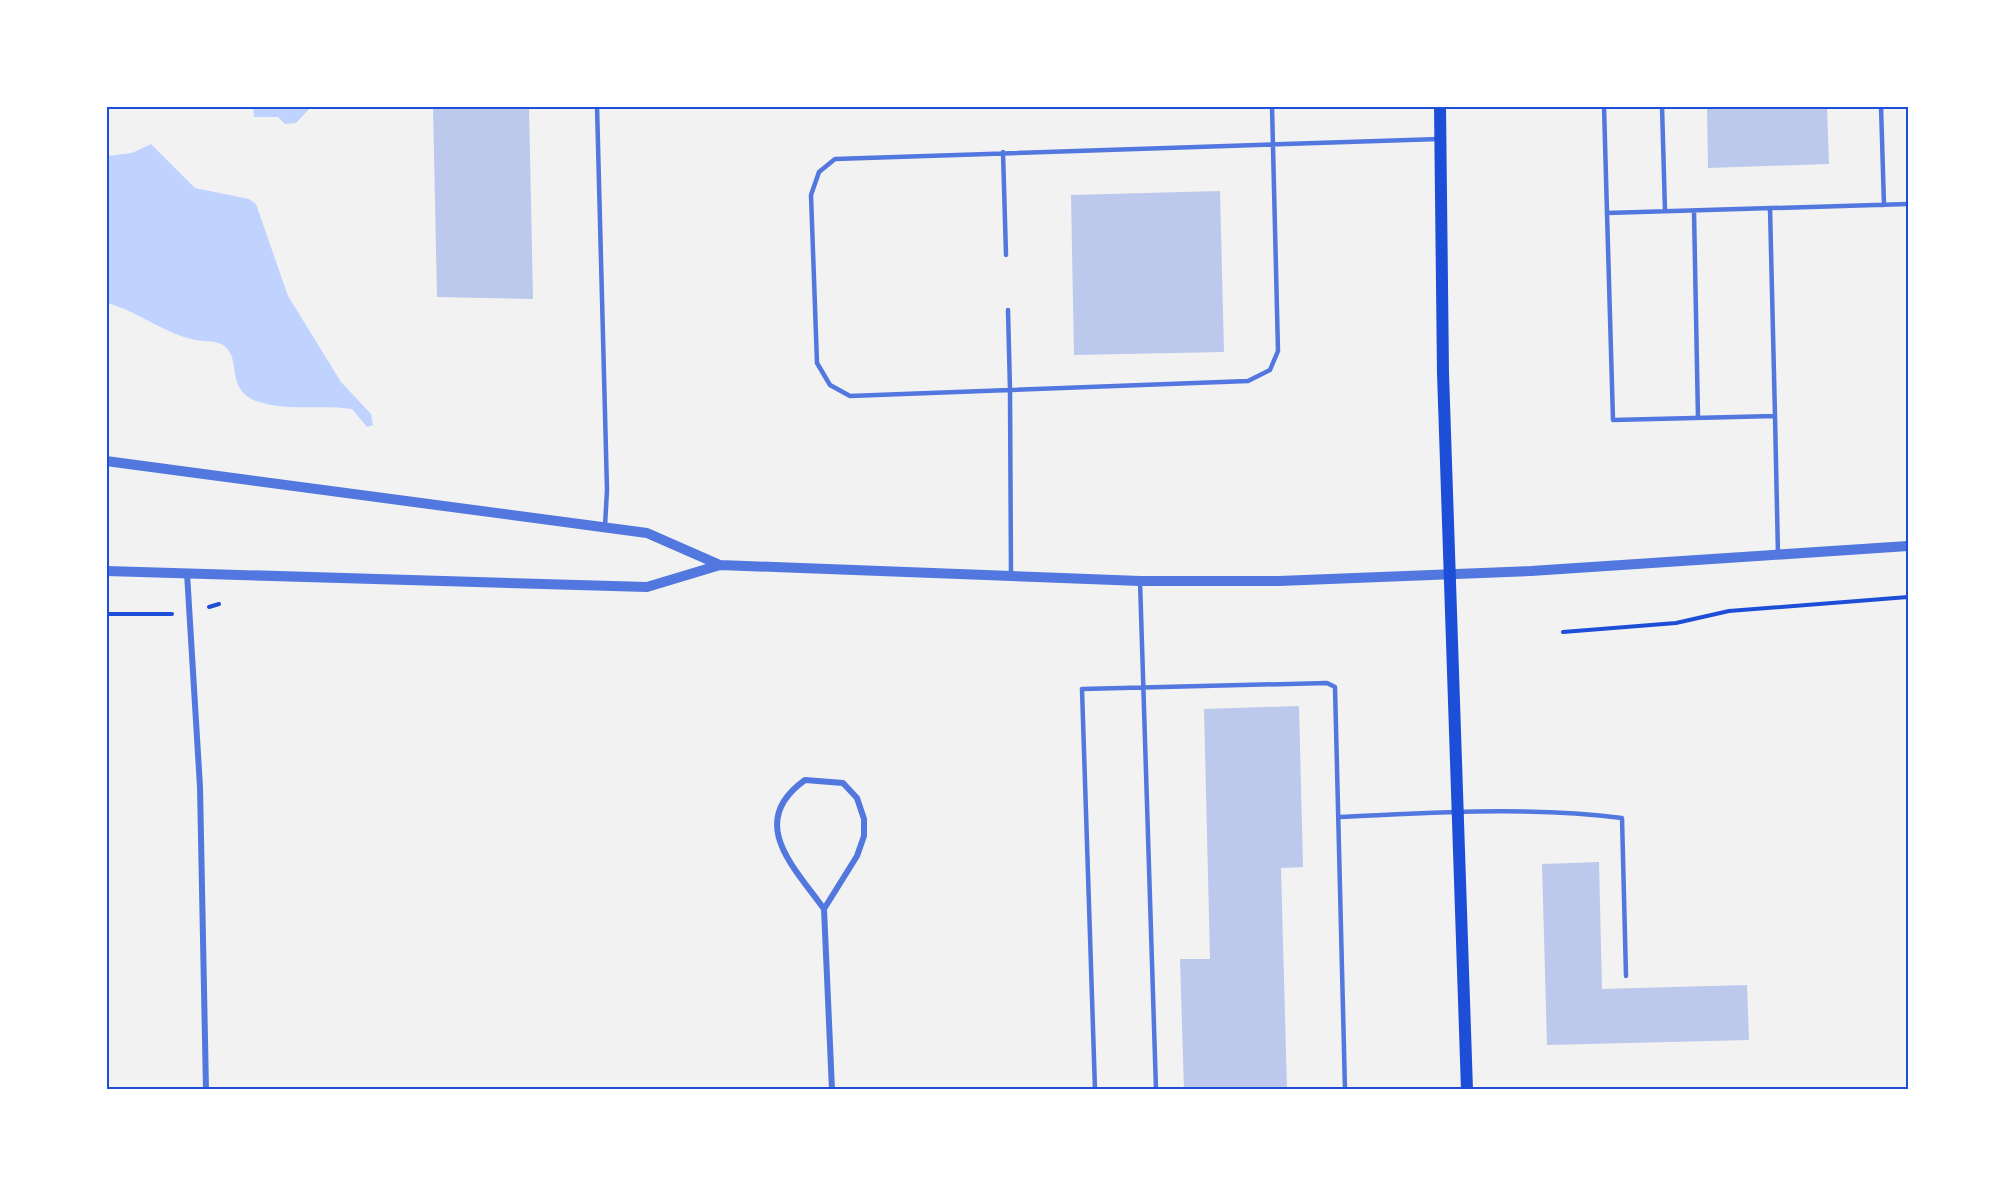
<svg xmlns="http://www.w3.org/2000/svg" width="2015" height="1196" font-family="Overpass,sans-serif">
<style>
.water{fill:#bfd3fe}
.building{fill:#bdc9ec}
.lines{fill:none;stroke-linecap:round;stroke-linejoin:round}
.path{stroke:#1d4ed8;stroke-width:4}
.service{stroke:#5277de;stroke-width:4.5}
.minor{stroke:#5277de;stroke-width:6}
.tertiary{stroke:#5277de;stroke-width:10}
.secondary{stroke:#1d4ed8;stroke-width:12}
.neatline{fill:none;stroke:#1d4ed8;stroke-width:2}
</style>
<rect width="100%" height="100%" fill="#f2f2f2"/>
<path class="water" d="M253,107v-1l58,1 -15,16 -11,1 -7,-7h-24z
M151,144l44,44 54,11 7,5 32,92 53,86 30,32 2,11 -6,2 -15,-18c-29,-5 -65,3 -96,-8 -32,-13 -13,-42 -33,-56 -8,-5 -19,-3 -27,-5 -32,-6 -58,-29 -89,-37v-147l25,-3z"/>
<path class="building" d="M433,106h96l4,193 -96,-2z
M1707,106h120l2,58 -121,4z
M1220,191l4,161 -150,3 -3,-160z
M1299,706l4,161 -22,1 6,222h-103l-4,-131h30l-6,-250z
M1599,862l3,127 145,-4 2,55 -202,5 -5,-181z"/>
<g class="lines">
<path class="path" d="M209,607l10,-3
M106,614h66
M1563,632l113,-9 53,-12 179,-14"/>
<path class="service" d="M597,106l10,384 -2,36
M1604,106l3,107 301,-9
M1662,106l3,105
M1881,106l3,99
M1003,152l3,103
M1694,211l4,207
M1607,213l6,207 162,-4 -5,-208
M1008,310l2,80 238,-9 22,-11 8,-19 -6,-245
M1775,416l3,139
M1011,576l-1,-186 -160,6 -20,-11 -13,-22 -6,-168 8,-23 16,-13 604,-20
M1140,581l16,509
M1339,817c94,-4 189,-11 283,1l4,158
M1095,1090l-13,-401 245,-6 8,4 10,403"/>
<path class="minor" d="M187,573l13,214 6,303
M824,909c-30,-42 -78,-87 -19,-129l38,3 14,15 7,21v17l-7,20 -33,53 8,181"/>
<path class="tertiary" d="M106,461l541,72 73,32
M106,571l541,16 73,-22 420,16h139l252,-10 377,-25"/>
<path class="secondary" d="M1440,106l3,267 24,717"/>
</g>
<rect width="2015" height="1196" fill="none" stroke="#ffffff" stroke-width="216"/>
<rect x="108" y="108" width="1799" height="980" class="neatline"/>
</svg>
